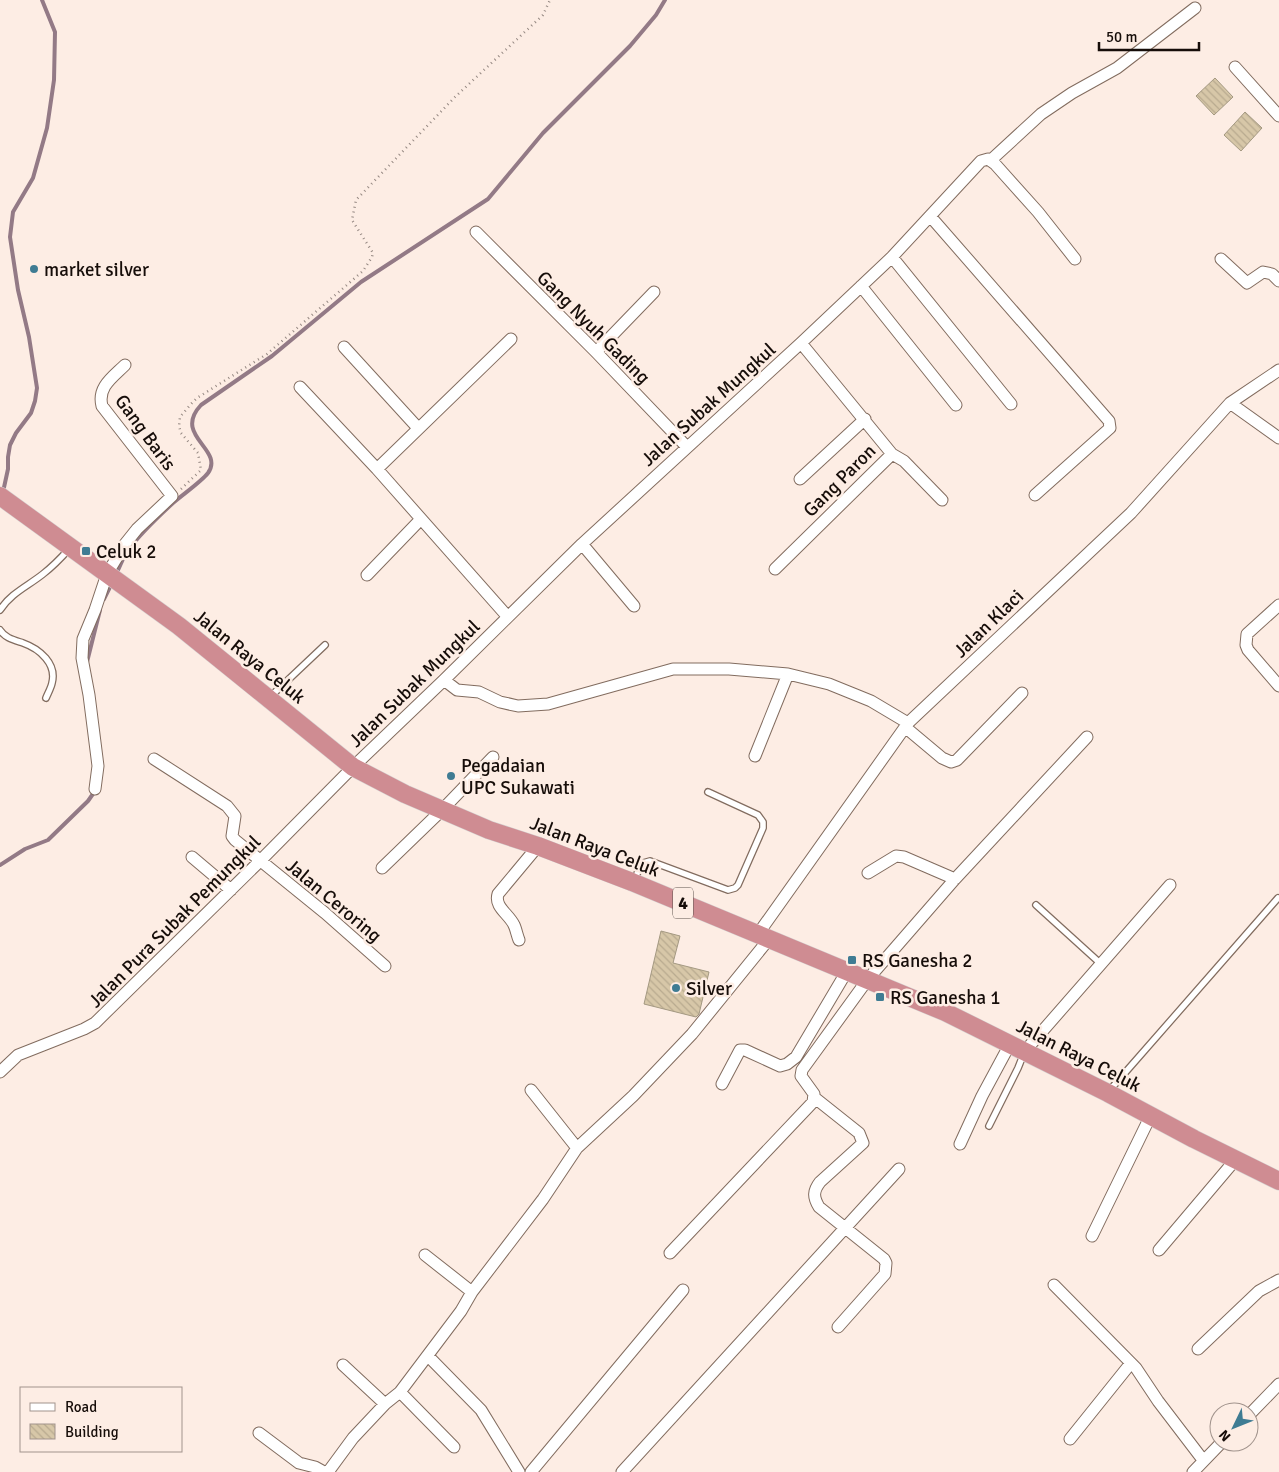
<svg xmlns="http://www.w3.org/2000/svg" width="1279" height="1472" font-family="Signika,sans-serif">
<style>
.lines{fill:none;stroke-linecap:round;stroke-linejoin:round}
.stream{stroke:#937a86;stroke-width:4}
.building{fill:url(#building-back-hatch);stroke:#a49982}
.service-casing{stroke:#826c5f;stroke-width:8}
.minor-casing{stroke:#826c5f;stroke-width:13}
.trunk-casing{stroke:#d5d3d3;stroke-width:19}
.path{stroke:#958882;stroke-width:2.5;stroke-dasharray:1 4;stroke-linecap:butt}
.service{stroke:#fff;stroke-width:5.5}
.minor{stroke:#fff;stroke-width:11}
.trunk{stroke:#cf8c92;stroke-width:18}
.poi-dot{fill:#3f7c93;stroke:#fdede4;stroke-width:2}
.labels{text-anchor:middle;stroke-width:5;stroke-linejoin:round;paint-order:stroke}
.shield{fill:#fdede4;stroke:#5b504b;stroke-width:1}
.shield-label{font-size:18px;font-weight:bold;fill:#160d09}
.poi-label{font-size:19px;fill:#160d09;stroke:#fdede4;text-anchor:start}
.street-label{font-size:19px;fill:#160d09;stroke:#fdede4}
</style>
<defs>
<pattern id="building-back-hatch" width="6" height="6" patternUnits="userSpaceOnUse" patternTransform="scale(1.25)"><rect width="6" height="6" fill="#d7c7a8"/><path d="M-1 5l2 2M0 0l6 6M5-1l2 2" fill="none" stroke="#b8aa8f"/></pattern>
</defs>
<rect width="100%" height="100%" fill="#fdede4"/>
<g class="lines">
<path class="stream" d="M3,492l5,-23v-12l2,-12 6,-12 15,-20 4,-12 2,-13 -8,-51 -11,-47 -8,-53 3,-25 20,-34 14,-50 7,-48 1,-48 -13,-32
M116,574c4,-7 7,-17 12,-24 10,-13 32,-35 45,-47 9,-8 28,-21 35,-30 17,-24 -36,-37 -7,-68l71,-49 89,-74 127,-83 55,-66 87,-87 26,-31 9,-15
M104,599l8,-16
M87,662l13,-52
M0,865l25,-16 23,-9 40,-39 7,-10"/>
</g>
<path class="building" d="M1215,78l18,19 -19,18 -18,-19z
M1245,112l17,16 -21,23 -17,-16z
M661,931l19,5 -7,27 36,9 -10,42 -3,3 -52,-13z"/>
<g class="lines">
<g class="service-casing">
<path id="service" d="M0,610c11,-17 28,-24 43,-36 9,-7 18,-16 26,-25
M0,630c5,8 14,10 23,13 17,6 34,21 29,40 -1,5 -4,10 -6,15
M271,696l54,-51
M634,879l9,-16 7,-2 78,29 7,-2 3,-3 25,-57v-6l-5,-7 -50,-23
M1036,905l65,59
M1109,1091l169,-193
M989,1126l29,-58 6,-15"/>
</g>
<g class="minor-casing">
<path id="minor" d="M1235,67l44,49
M991,160l50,-46 31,-21 45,-25 78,-60
M930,216l179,205 1,7 -75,67
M476,232l120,120 91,95
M892,257l119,147
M1221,259l26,24 16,-11 9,2 7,7
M861,286l95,119
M801,343l91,111 12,7 38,39
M344,347l74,81
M596,352l58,-60
M300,387l77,82 130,147
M1230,403l49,35
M377,469l134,-130
M800,479l65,-60
M582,544l52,62
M775,569l117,-115
M367,575l54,-56
M1279,605l-32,29 -1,11 2,5 31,36
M444,680l13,10 22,2 21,10 18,4 30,-2 125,-35h56l59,5 41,10 42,17 37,22
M905,727l37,31 9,4 6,-2 65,-67
M755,756l33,-82
M154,759l73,47 8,10 -3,20 3,4 90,73 60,53
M95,789l3,-23 -9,-71 -7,-37 1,-19 12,-29 12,-36 18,-30 12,-15 35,-33 -70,-90c-5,-19 11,-29 23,-41
M192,857l39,33
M382,868l60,-58 51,-53
M868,873l28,-17 8,1 51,22
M758,934l150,-211 223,-210 99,-110 49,-33
M519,940c-2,-5 -3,-11 -5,-15 -5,-11 -20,-18 -16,-31l40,-48
M1025,1051l145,-166
M0,1072l18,-17 66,-26 11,-6 165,-162 93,-94 91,-87 138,-136 219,-201 91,-86 89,-96 7,-2 7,5 43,48 37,47
M722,1084l18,-34h5l35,16 7,-2 9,-7 51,-86
M531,1090l46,58
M815,1098l44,35 4,10 -43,39c-7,9 -7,15 -1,25l65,52 2,4 -1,11 -47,53
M960,1144l22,-48 28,-52
M1092,1236l59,-121
M1159,1250l77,-91
M670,1253l143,-151 1,-8 -13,-18 1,-6 66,-91 87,-100 132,-142
M425,1255l47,37
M1054,1285l82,83 22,33 45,59
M1198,1349l61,-58 20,-11
M428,1356l53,54 38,62
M343,1365l42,39
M400,1392l54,55
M1249,1415l30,-31
M259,1433l40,30 16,4 9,5
M1070,1439l61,-76
M328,1472l25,-34 32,-34 15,-12 61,-81 11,-19 71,-93 34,-51 56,-52 59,-62 77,-95
M531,1472l152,-182
M622,1472l277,-303
M1193,1472l29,-30"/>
</g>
<g class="trunk-casing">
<path id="trunk" d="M0,496l179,130 174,141 52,27 84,36 49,16 94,36 313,130 163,81 86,46 85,42"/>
</g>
<path class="path" d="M181,489l20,-19 -3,-17 -17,-20 -2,-7 1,-9 11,-13 6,-6 70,-44 96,-83 9,-14 1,-4 -21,-33 4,-20 99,-103 88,-82 7,-15"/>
<use href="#service" class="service"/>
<use href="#minor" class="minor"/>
<use href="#trunk" class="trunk"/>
</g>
<g class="poi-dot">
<circle cx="34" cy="269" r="5"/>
<rect x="81" y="546" width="10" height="10" rx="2.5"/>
<circle cx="451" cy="776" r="5"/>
<rect x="847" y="955" width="10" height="10" rx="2.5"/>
<circle cx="676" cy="988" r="5"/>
<rect x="875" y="992" width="10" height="10" rx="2.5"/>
</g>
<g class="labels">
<rect class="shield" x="673" y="887.5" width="20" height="31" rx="4"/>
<g class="shield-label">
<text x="683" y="909">4</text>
</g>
<g class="poi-label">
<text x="44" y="276">market silver</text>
<text x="96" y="558">Celuk 2</text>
<text x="461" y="772">Pegadaian<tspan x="461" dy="22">UPC Sukawati</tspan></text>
<text x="862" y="967">RS Ganesha 2</text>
<text x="686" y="995">Silver</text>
<text x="890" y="1004">RS Ganesha 1</text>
</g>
<g class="street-label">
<text transform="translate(594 327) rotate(45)" y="7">Gang Nyuh Gading</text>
<text transform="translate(708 404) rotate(-42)" y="7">Jalan Subak Mungkul</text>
<text transform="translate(146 432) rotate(54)" y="7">Gang Baris</text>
<text transform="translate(839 480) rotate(-45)" y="7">Gang Paron</text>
<text transform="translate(988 623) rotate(-44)" y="7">Jalan Klaci</text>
<text transform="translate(250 656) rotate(39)" y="7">Jalan Raya Celuk</text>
<text transform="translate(414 683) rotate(-44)" y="7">Jalan Subak Mungkul</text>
<text transform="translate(595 846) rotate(21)" y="7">Jalan Raya Celuk</text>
<text transform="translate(334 900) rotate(40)" y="7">Jalan Ceroring</text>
<text transform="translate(174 921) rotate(-45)" y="7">Jalan Pura Subak Pemungkul</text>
<text transform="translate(1079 1055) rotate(27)" y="7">Jalan Raya Celuk</text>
</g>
</g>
<rect x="20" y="1387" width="162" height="65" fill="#fdede4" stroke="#a1938c"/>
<rect x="30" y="1403" width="25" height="8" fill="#ffffff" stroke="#a1938c"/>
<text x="65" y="1412" font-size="15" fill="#160d09">Road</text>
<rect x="30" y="1424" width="25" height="15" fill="url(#building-back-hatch)" stroke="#a1938c"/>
<text x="65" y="1437" font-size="15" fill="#160d09">Building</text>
<g transform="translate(1234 1427) rotate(227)"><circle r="24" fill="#fdede4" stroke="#a1938c"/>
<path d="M0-4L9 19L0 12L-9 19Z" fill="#3f7c93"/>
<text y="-8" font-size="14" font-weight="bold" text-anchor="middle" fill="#160d09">N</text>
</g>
<path d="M1099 42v8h100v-8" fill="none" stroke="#160d09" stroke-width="2.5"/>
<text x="1106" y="42" font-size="15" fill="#160d09" stroke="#fdede4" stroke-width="4" paint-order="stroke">50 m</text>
</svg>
